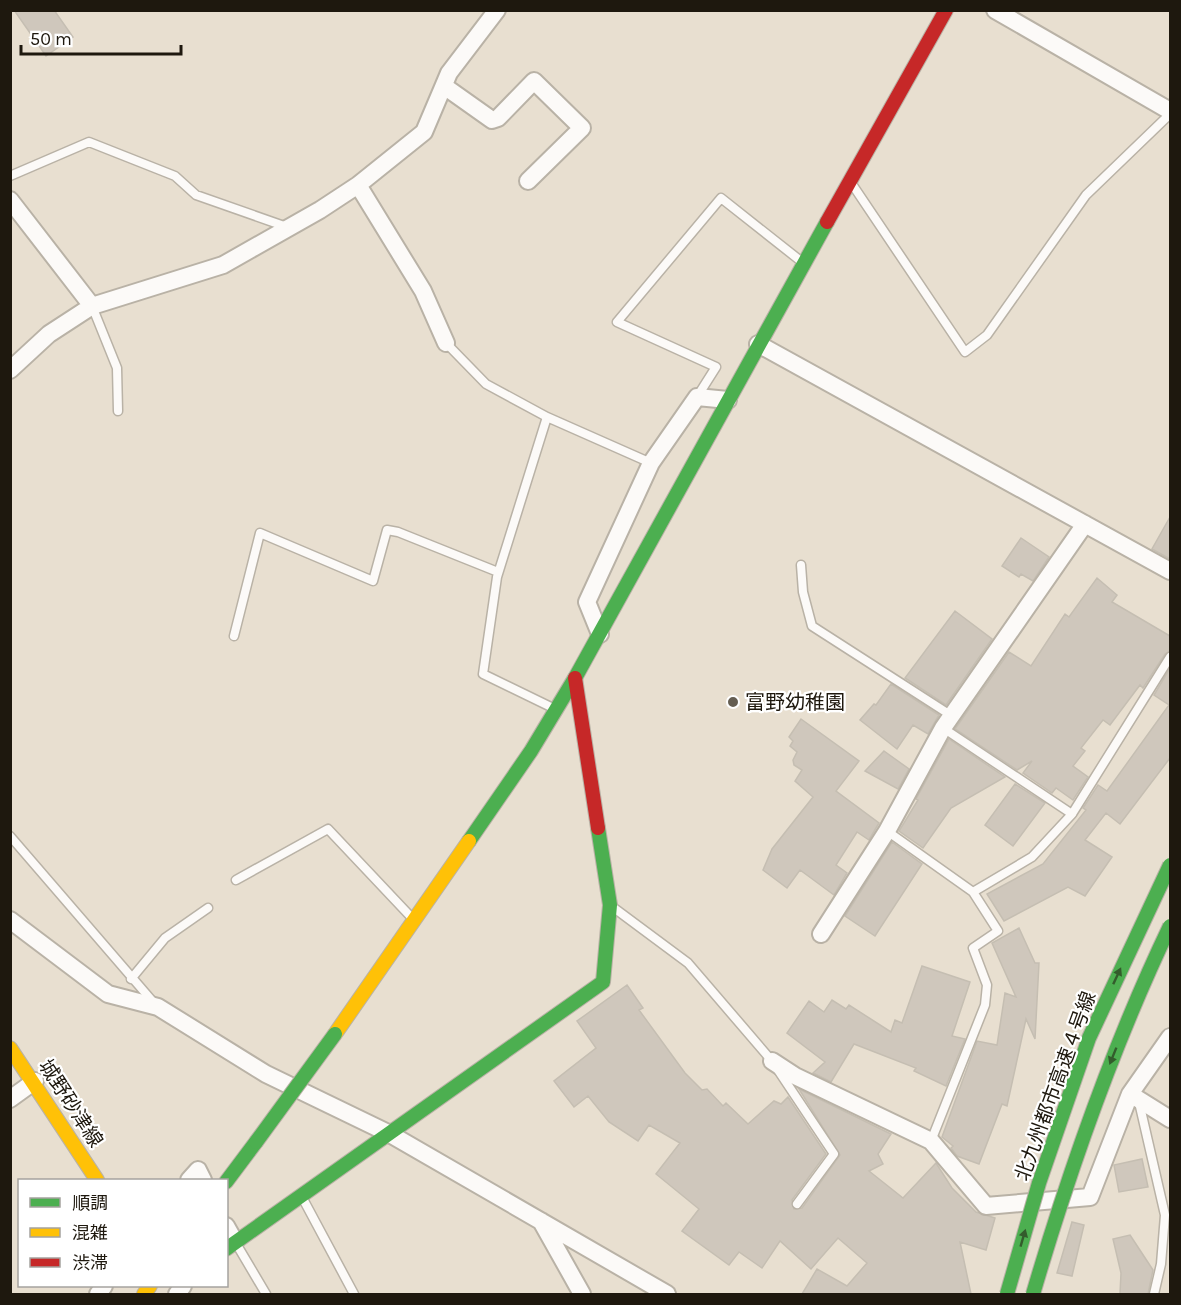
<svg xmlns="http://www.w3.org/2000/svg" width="1181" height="1305" font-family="Karla,'Noto Sans JP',sans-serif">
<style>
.building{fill:#cfc7bc;stroke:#c5beb2;stroke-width:1.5}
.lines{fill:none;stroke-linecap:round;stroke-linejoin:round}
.lane-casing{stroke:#b9b2a6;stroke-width:11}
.street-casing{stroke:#b9b2a6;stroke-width:20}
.fast-casing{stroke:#b9b2a6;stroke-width:16}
.slow-casing{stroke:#b9b2a6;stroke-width:16}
.jam-casing{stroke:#b9b2a6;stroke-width:16}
.lane{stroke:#fcfaf8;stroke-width:8}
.street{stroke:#fcfaf8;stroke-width:16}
.fast{stroke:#4caf50;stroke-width:14}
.slow{stroke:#ffc107;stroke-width:14}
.jam{stroke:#c62828;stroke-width:14}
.fast-bridge-casing{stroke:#b9b2a6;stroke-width:16;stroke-linecap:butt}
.fast-bridge{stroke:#4caf50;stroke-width:14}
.oneway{fill:#335c2c}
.poi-dot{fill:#655e52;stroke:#fff;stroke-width:2}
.labels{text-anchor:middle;stroke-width:4.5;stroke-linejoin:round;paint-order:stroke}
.poi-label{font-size:20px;fill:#1e180e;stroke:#fff;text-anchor:start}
.street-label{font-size:20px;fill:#1e180e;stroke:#fff}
</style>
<rect width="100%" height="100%" fill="#e8dfd0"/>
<path class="building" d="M14,10h40l19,27 -27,19z
M1170,517v42l-18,-10z
M1021,538l28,19 -16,24 -12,-7 -2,3 -17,-11z
M1097,578l20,17 -5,7 58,34v15l-5,3 -22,34 -3,-3 -30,40 -7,-5 -22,28 4,3 -12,15 15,11 -15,23 -17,-12 -4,5 -29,-20 9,-12 -15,9 -62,-41 54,-77 22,14 34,-52 4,3z
M955,611l37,28 -46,66 -41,-27z
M1170,668v90l-50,66 -14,-11 -21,27 27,17 -27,39 -17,-9 -64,34 -17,-27 56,-30 43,-54 -3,-2 15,-23 9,6 62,-86 -15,-10z
M891,684l48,31 -11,19 -15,-9 -16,24 -37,-29 14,-16 2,1z
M801,719l58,42 -23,30 43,32 -10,17 -12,-8 -21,33 11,8 -13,22 -34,-25 -13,18 -24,-18 9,-21 41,-52 -18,-16 7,-11 -8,-5 -1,-5 4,-8 -7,-6 3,-5 -4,-4z
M949,739l56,38 -54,31 -28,40 -24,-17 19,-31 -2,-1z
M884,751l25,18 -11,20 -33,-18z
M1015,784l30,19 -32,43 -28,-21z
M892,842l30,22 -47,72 -30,-20z
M1019,928l16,35h4l-4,76 -9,-20 -19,87 -5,-2 -23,60 -22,-8 -6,-8 2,-2 -11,-9 35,-96 20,4 8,-52 11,4 -24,-54z
M922,966l48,16 -18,54 13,3 -19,47 -32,-15 2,-3 -62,-24 -23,38 -18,-9 12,-11 -38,-29 22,-32 15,11 8,-12 14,9 3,-4 42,27 4,-12 7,3z
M627,985l16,23 -4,2 46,63 17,17 5,-1 16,17 3,-3 22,21 26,-23 7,3 7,-7 38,57 -34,46 2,9 8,-1 38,-53 -41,-66 92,45 -13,20 5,10 -14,7 34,27 33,-35 16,25 24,24 19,6 -9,32 -26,-8 11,52h-169l15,-25 30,17 20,-23 -29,-25 -27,31 -31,-28 -18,27 -23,-16 -10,13 -47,-34 17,-22 -43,-35 24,-31 -31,-18 -11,16 -29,-19 -21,-26 -14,11 -20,-26 42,-33 -19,-27z
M1142,1159l6,28 -29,5 -5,-27z
M1072,1222l12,3 -12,51 -15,-3z
M1130,1235l23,35 -5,24h-28l1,-21 -8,-34z"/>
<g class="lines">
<g class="lane-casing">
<path id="lane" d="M10,176l79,-34 86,34 21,19 91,32
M852,184l113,168 22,-17 99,-140 84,-81
M92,306l25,62 1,43
M446,343l40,41 61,33 104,46
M697,397l19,-30 -99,-45 104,-124 81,64
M547,417l-50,160 -14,97 70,34
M801,565l2,27 9,34 140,90
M234,636l26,-103 113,48 14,-51 11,2 100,40
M943,728l129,86 98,-157
M887,831l86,61 59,-35 40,-43
M10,836l144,167
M236,880l92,-51 84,89
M614,908l74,55 84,98 62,93 -37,50
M131,979l34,-41 43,-30
M1139,1102l26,113 -4,49 -7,30
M931,1141l54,-136 2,-20 -14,-37 25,-17 -25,-39
M302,1197l52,97
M237,1245l29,49"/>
</g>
<g class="street-casing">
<path id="street" d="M995,10l175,101
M444,86l48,34 6,-2 36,-37 48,47 -54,53
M358,185l65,106 23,52
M10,200l82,106
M758,344l412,227
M10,370l39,-36 43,-28 131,-41 97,-55 38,-25 66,-53 25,-59 48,-63
M600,634l-13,-32 64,-139 46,-66 31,3
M10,920l98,74 50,13 108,67 124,60 277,160
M821,934l66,-103 56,-103 142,-204
M772,1061l23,15 136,65 55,65 104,-9 40,-103 40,-57
M1130,1094l40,25
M10,1099l25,-18
M189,1180l9,-10 5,10
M541,1221l41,73
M226,1226l9,16
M98,1294l6,-8
M177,1294l6,-8"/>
</g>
<g class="fast-casing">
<path id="fast" d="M469,841l62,-90 44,-73 252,-456
M226,1182l30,-40
M226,1249l377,-267 7,-77 -12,-77"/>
</g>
<g class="slow-casing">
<path id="slow" d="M335,1034l134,-193
M10,1048l87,132
M144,1294l6,-8"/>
</g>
<g class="jam-casing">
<path id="jam" d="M827,222l119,-212
M575,678l23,150"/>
</g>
<use href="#lane" class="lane"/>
<use href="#street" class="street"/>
<use href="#fast" class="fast"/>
<use href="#slow" class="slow"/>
<use href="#jam" class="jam"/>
<g class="fast-bridge-casing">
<path id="fast-bridge" d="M256,1142l79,-108
M1007,1294l32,-111 50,-145 81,-173
M1033,1294c37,-126 80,-249 137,-368"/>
</g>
<use href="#fast-bridge" class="fast-bridge"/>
</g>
<defs><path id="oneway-solid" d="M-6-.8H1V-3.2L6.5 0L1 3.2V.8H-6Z" transform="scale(1.5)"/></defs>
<g class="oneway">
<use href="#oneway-solid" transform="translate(1117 976) rotate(-65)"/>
<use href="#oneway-solid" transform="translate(1113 1056) rotate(112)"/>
<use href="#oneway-solid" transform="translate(1023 1238) rotate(-74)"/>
</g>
<circle class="poi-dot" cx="733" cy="702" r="6"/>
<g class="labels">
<g class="poi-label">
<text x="745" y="709">富野幼稚園</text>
</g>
<g class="street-label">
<text transform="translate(1055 1086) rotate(-70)" y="7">北九州都市高速４号線</text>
<text transform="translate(71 1103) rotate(57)" y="7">城野砂津線</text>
</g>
</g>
<rect width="1181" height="1305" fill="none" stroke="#1e180e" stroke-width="24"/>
<rect x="18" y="1179" width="210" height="108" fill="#ffffff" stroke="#a5a39f" stroke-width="1.5"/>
<rect x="30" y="1198" width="30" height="9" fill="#4caf50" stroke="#a5a39f" stroke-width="1.5"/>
<text x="72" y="1209" font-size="18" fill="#1e180e">順調</text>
<rect x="30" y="1228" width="30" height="9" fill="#ffc107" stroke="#a5a39f" stroke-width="1.5"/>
<text x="72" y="1239" font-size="18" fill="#1e180e">混雑</text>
<rect x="30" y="1258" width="30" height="9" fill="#c62828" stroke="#a5a39f" stroke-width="1.5"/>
<text x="72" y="1269" font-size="18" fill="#1e180e">渋滞</text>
<path d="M21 45v9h160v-9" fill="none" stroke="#1e180e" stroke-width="3"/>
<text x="30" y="45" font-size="18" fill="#1e180e" stroke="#ffffff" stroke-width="4.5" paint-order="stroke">50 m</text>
</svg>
